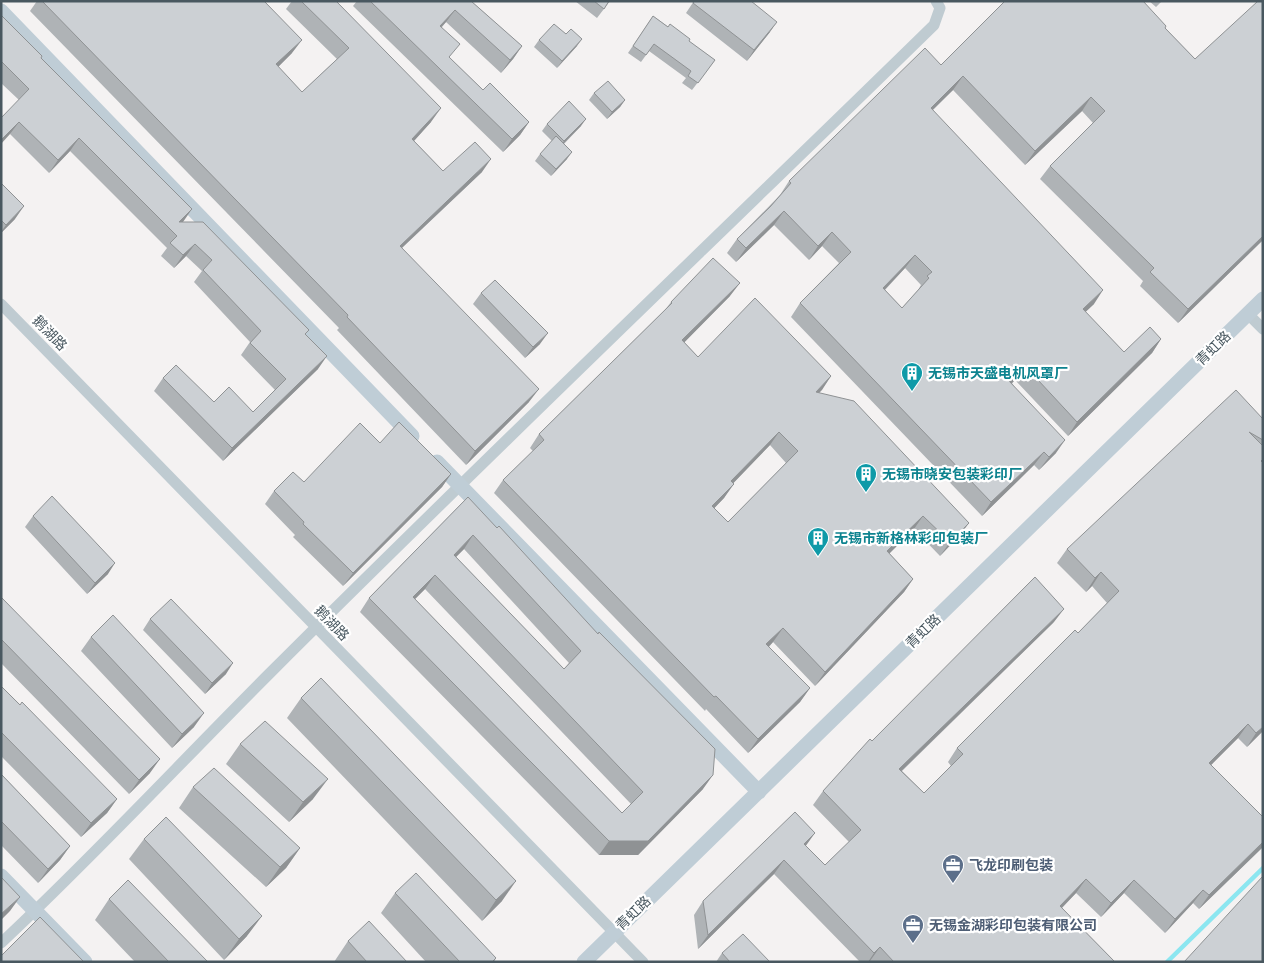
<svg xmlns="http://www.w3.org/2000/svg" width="1264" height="963" font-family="'Open Sans','Noto Sans SC',sans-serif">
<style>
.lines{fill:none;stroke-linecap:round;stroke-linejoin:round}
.stream{stroke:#8ce6f0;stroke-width:4.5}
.street{stroke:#bfcbd1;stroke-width:11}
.secondary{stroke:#bfcdd6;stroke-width:15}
.wall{fill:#afb3b6;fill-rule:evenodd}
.shaded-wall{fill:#8f9294}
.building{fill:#ccd0d4;stroke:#8f9294;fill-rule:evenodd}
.labels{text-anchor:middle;stroke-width:4.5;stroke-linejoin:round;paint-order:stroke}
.street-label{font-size:14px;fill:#495860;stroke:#fff}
.culture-label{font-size:14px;font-weight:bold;fill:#0d838f;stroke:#fff;text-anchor:start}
.service-label{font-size:14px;font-weight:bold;fill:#4e5e75;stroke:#fff;text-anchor:start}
</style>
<rect width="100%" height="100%" fill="#f4f2f2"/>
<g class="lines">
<path class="stream" d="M1167,962l96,-94"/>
<path class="street" d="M1,304l642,658
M1248,314l15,15
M1,943c93,-87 179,-180 269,-270 219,-219 443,-432 664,-648l6,-17 -4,-7"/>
<path class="secondary" d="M1,11l411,425
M437,462l322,330
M1,876l84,86
M584,962l679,-663"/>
</g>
<path class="wall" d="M37,1h227l28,52 -14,14 24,25 35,-33 -51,-50 6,-8h44l95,121 -17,19 29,30 39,1 -80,76 127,154 -63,63 -129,-135 2,-2 -309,-317z
M357,1h114l51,45 -9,13 -12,14 -55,-51 -4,5 8,31 33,32 46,32 -9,13 -17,17 -150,-146z
M575,1h35l-13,17z
M694,1l76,31 -23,29 -61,-48z
M1149,1h13l-6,6z
M1263,1v239l-85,83 -38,-37 3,-5 -103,-102 10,-13 43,-43 -11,-12 -57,54 -72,-75 -20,20 161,194 -9,8 39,40 37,-13 -9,14 -84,83 -53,-56 -3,3 44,70 -17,17 -5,-5 -52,51 -191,-199 9,-14 39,-40 -17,-17 -13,14 -35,-35 -38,37 -9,-9 10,-14 43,-44 9,-14 152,-116 225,-39 -1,2 30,31zM905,268l16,17 -3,5 -16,18 -17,-18z
M1,15l40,43 142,164 123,113 12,34 -95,92 -69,-70 9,-13 51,24 39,10 22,-22 -34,-35 9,-13 -56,-60 8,-11 -16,-15 -12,12 -13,-12 6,-8 -97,-97 -21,22 -39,-39 9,-34 -18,-17z
M653,16l62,44 -23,30 -10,-7 4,-5 -37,-27 -8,11 -13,-9z
M539,40l38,6 -20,22 -23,-21z
M594,93l31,7 -5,7 -13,12 -18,-19z
M547,124l34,2 -17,18 3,15 -16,17 -16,-15 5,-7 12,-13 -10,-10z
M1,183l14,36 -14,14z
M481,293l59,51 -15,14 -52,-54z
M730,296l-46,46 14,15 133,19 -12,17 150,130 -10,13 -19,20 -26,-27 -25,24 24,26 -9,13 -89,94 -42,-44 -4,5 41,41 -10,14 -52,51 -42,-44 -1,2 -211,-218 9,-13 30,-29 -3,-3 9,-14 126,-124 6,-8zM770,445l16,18 -58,59 -14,-14 10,-10 9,-15z
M1263,419v312l-16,16 -9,-9 -27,27 52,82 -64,62 -6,-6 -28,30 -41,-40 -23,24 -25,-24 -14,15 53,54h-244l-1,-1 -1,1h-9l-86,-88 -76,75 -4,-34 9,-14 102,-55 20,19 24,-23 -36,-37 10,-14 49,-50 182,-119 -152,149 22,22 27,-27 -3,-4 9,-14 121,-115 29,-30 -15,-17 -6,6 -29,-29 10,-14z
M380,443l71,31 -9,13 -99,99 -50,-49 2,-2 -30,-31 9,-13 30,-9z
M468,497l235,292 -65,66h-39l-239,-243 9,-14zM464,549l105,114 -5,6 -108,-112zM425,589l206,215 -9,9 -207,-214z
M33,516l75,58 -21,20 -62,-67z
M1,597l149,176 -21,21 -128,-131z
M150,619l76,55 -21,20 -62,-64z
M91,637l103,90 -22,21 -91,-97z
M1,686l116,113 -10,14 -26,24 -80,-81z
M301,698l201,203 -20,20 -195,-203z
M240,744l73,55 -24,23 -63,-58z
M1,774l69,72 -10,14 -22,23 -37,-38z
M193,787l107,61 -14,20 -20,19 -87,-79z
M144,839l103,97 -23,24 -95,-101z
M395,893l101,65 -2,4h-68l-45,-49z
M109,899l99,63h-73l-40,-42z
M348,941l59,21h-73z
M722,953l48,9h-54z"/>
<path class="shaded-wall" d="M455,10l-9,12 -15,16 9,-12z
M777,22l-7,10 -23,29 7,-11z
M582,39l-5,7 -20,22 5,-7z
M302,40l-10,13 -25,25 9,-14z
M522,46l-9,13 -12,14 9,-13z
M963,76l-10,14 -32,31 10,-13z
M1091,97l-9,14 -57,54 10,-14z
M625,100l-5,7 -13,12 5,-7z
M441,108l-10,14 -28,31 9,-14z
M586,119l-5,7 -22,22 5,-7z
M19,122l-9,12 -9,10v-4z
M529,122l-9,13 -17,17 9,-13z
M79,138l-9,13 -21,22 9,-13z
M572,152l-5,7 -16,17 5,-7z
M491,159l-9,13 -92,87 10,-13z
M24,206l-9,13 -14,14v-1l5,-7z
M192,209l-9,13h-4z
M784,211l-10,14 -38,37 10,-14z
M832,232l-10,14 -13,14 9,-14z
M1263,236v4l-85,83 10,-14z
M195,244l-9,12 -12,12 9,-13z
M915,255l-10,13 -32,34 10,-14z
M740,283l-10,13 -57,58 9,-14z
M1103,290l-9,14 -20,19 9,-14z
M548,333l-8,11 -15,14 8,-11z
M1161,339l-9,14 -84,83 9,-14z
M327,356l-9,13 -95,92 9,-13z
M1025,366l-10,14 -15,15 9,-14z
M831,376l-9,14 -16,16 10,-14z
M539,389l-10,13 -63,63 9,-14z
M779,432l-9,13 -48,50 9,-14z
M1065,440l-9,13 -17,17 10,-13z
M1044,452l-10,13 -52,51 9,-14z
M451,474l-9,13 -99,99 10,-13z
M734,484l-10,14 -21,22 9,-14z
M923,516l-9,13 -36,36 9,-14z
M969,523l-10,13 -19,20 10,-14z
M473,535l-9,14 -20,20 10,-14z
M115,563l-7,11 -21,20 8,-11z
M1101,572l-9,14 -6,6 9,-14z
M435,575l-10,14 -22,22 10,-14z
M913,579l-9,13 -89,94 10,-14z
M1064,609l-10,13 -164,160 9,-13z
M783,628l-10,14 -16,16 9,-14z
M233,663l-7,11 -21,20 7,-11z
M810,688l-10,14 -52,51 10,-14z
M204,713l-10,14 -22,21 10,-14z
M1248,724l-10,14 -39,39 10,-14z
M1263,727v4l-16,16 9,-14z
M160,759l-10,14 -21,21 10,-14z
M713,775l-10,14 -65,66h-39l10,-14z
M328,779l-15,20 -24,23 14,-20z
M117,799l-10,14 -26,24 10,-14z
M815,833l-10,14 -1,-3z
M1263,842v5l-64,62 10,-14z
M70,846l-10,14 -22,23 10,-14z
M300,848l-14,20 -20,19 14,-20z
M784,860l-10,14 -76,75 10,-14z
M1086,879l-10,14 -26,27 10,-14z
M1134,880l-10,13 -23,24 10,-14z
M516,881l-14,20 -20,20 14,-21z
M1203,890l-10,13 -28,30 10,-14z
M20,897l-10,14 -9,9v-6z
M262,916l-15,20 -23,24 15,-21z
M880,947l-10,14 -2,1 6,-9z"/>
<path class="building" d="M42,1h222l38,39 -26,24 26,28 47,-44 -48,-47h35l105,107 -29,31 31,32 32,-29 16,17 -91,87 139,143 -64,62 -128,-134 1,-2z
M370,1h101l51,45 -12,14 -55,-50 -15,16 20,18 -11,13 34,33 7,-7 39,39 -17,17z
M594,1h15l-5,8z
M694,1h57l26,21 -23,28 -61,-47z
M1005,1h138l23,25 -1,2 30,31 63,-58h5v235l-75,73 -38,-37 4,-4 -104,-102 55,-55 -14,-14 -56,54 -72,-75 -32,32 172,182 -20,19 41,43 26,-25 11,12 -84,83 -52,-56 -16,15 56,59 -16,17 -5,-5 -53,50 -191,-199 51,-51 -19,-20 -14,14 -34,-35 -38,37 -9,-9 33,-32 21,-24 -2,-2 136,-133 16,17zM915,255l17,17 -5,4 2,2 -27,30 -19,-20z
M1,15l41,41 -1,2 151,151 -13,13h24l106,108 -4,4 22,22 -95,92 -69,-70 13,-13 38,37 15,-15 24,25 33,-33 -36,-36 11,-12 -58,-61 9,-10 -17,-16 -12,11 -13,-12 7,-7 -98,-98 -21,22 -39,-38 -18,18v-22l28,-29 -28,-28z
M653,16l15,11 2,-3 20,15 -1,2 26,19 -17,23 -10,-7 3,-5 -37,-27 -8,11 -13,-9z
M554,24l12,10 5,-5 11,10 -20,22 -23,-21z
M608,81l17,19 -13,12 -18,-19z
M569,101l17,18 -22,22 -17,-17z
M556,136l16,16 -16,17 -16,-15z
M1,183l23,23 -18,19 -5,-5z
M713,258l27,25 -58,57 16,17 57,-59 76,78 -15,16 38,9 115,122 -19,19 -27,-26 -36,35 26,28 -88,93 -42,-44 -17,16 44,44 -52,51 -42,-43 -2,1 -211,-217 41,-40 -5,-6 133,-131 -1,-1zM779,432l19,19 -70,71 -16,-16 22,-22 -3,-3z
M495,280l53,53 -15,14 -52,-54z
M1236,390l27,29v21l-14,-8 14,14v13l-2,2 2,2v264l-7,6 -8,-9 -39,39 54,54v25l-54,53 -6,-5 -28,29 -41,-39 -23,23 -25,-24 -26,27 55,56h-221l-14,-15 -6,6 -90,-93 -76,75 -5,-34 92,-89 20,21 -11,11 21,21 36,-35 -38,-39 47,-52 2,2 163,-164 29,32 -165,160 25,24 39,-39 -6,-6 118,-118 3,3 41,-42 -18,-19 -6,6 -28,-29z
M399,422l52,52 -98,99 -50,-49 1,-2 -30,-31 19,-19 11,10 56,-59 20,20z
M52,496l63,67 -20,20 -62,-67z
M468,497l29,31 2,-2 99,108 1,-2 116,117 -2,26 -65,66h-39l-240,-243zM473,535l108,116 -17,18 -110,-114zM435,575l208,217 -21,21 -209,-216z
M1,597l159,162 -21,21 -138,-141z
M171,599l62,64 -21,20 -62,-64z
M113,615l91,98 -22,21 -91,-97z
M321,678l195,203 -20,19 -195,-202z
M1,686l19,19 2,-3 95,97 -26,24 -90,-91z
M265,721l63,58 -25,23 -63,-58z
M214,768l86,80 -20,19 -87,-80z
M1,774l69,72 -22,23 -47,-48z
M166,817l96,99 -23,23 -95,-100z
M416,873l80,85 -4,4h-32l-65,-69z
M1263,876v86h-79z
M1,877l19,20 -19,17z
M128,880l80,82h-39l-60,-63z
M40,917l44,45h-83v-6z
M369,921l38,41h-40l-19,-21z
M743,934l27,28h-40l-8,-9z"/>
<defs>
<g id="building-pin" transform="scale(1.125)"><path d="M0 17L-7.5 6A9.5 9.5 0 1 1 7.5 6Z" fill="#0f9aa8" stroke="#fff"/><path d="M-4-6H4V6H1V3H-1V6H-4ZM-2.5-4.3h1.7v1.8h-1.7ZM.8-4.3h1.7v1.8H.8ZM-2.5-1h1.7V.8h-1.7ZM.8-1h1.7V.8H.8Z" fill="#fff"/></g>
<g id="office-pin" transform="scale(1.125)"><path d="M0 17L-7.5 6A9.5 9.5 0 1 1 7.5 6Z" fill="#5c6f8a" stroke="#fff"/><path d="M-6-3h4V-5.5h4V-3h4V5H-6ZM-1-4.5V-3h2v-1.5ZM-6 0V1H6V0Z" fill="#fff"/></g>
</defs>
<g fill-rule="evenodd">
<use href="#building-pin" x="912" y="373"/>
<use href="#building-pin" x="866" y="474"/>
<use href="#building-pin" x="818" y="538"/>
<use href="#office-pin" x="953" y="865"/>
<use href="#office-pin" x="913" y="925"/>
</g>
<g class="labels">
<g class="street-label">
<text transform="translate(50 333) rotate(46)" y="5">鹅湖路</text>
<text transform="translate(1213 348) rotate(-44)" y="5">青虹路</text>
<text transform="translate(332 623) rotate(46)" y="5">鹅湖路</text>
<text transform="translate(923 631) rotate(-44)" y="5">青虹路</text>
<text transform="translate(633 913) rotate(-44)" y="5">青虹路</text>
</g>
<g class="culture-label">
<text x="928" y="378">无锡市天盛电机风罩厂</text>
<text x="882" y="479">无锡市晓安包装彩印厂</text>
<text x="834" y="543">无锡市新格林彩印包装厂</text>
</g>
<g class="service-label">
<text x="969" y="870">飞龙印刷包装</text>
<text x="929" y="930">无锡金湖彩印包装有限公司</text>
</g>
</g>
<rect width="1264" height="963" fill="none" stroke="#495860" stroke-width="5"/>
</svg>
